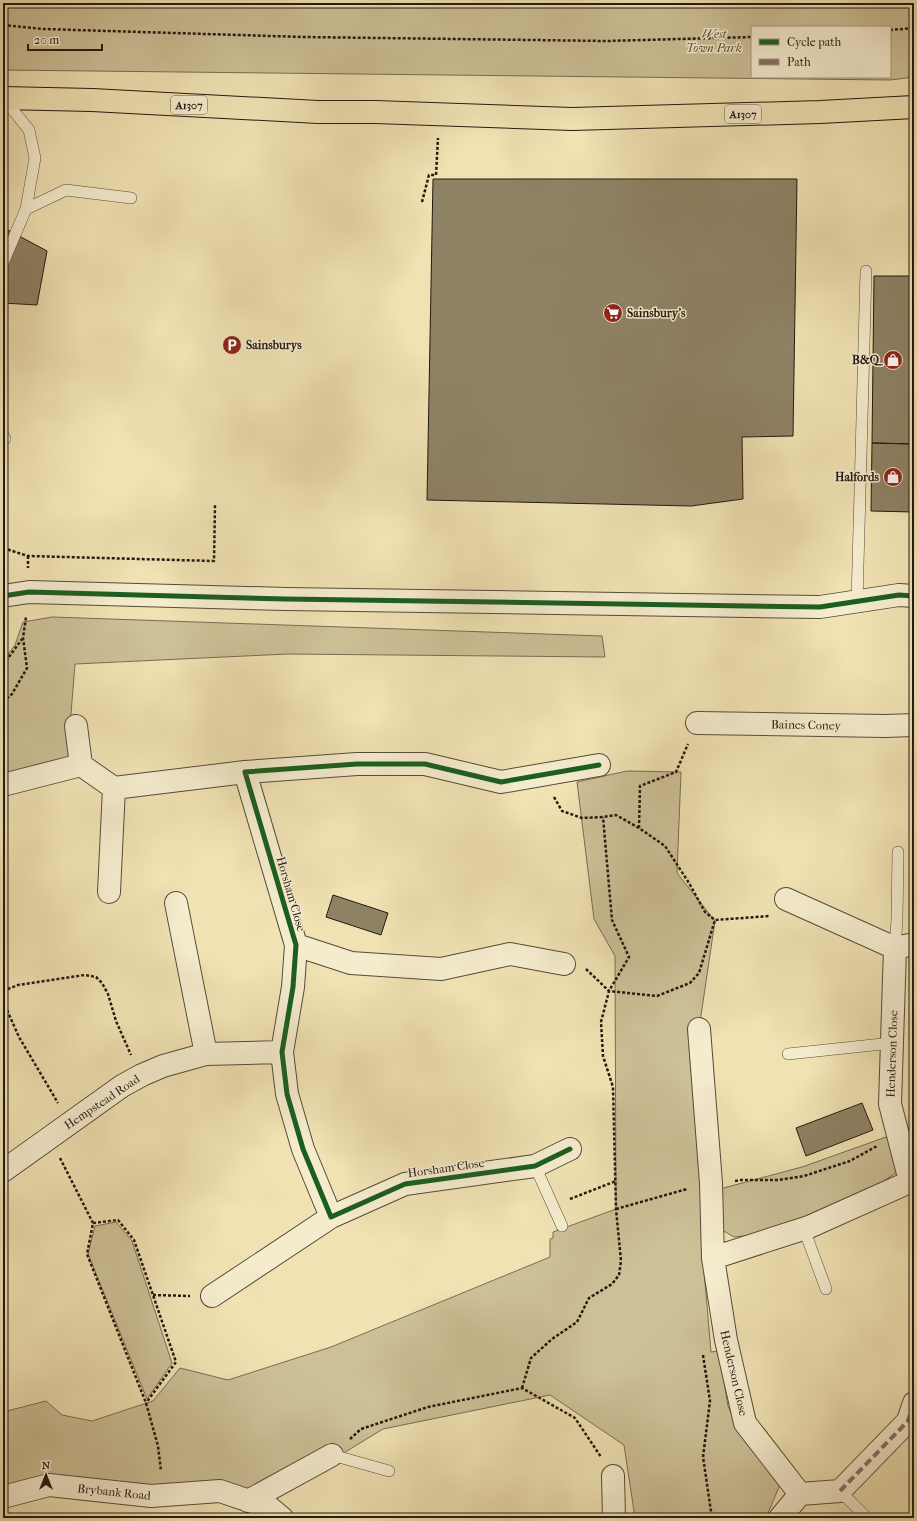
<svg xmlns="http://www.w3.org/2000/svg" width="917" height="1521" font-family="'IM FELL French Canon',serif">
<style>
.green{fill:#cdc097;stroke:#786c54;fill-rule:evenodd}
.building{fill:#8e8265;stroke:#231910}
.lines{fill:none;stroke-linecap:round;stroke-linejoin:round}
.lane-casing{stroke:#564b39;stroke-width:12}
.street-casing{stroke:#564b39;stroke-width:24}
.primary-casing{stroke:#231910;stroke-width:24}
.path{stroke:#231910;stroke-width:2.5;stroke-dasharray:3 2;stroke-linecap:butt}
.lane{stroke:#f5ecce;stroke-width:11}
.street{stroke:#f5ecce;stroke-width:22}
.primary{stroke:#f0e2b3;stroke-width:22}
.quiet{stroke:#8d6e63;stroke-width:4;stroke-dasharray:8 4;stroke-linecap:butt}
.cycleway-casing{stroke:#f5ecce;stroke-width:8}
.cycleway{stroke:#1b5e20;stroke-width:5}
.labels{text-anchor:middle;stroke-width:3;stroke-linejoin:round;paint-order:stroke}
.shield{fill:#f5ecce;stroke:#625849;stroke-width:1}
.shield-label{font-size:11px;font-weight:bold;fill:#231910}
.park-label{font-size:12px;font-style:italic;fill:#564b38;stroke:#f5ecce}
.poi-label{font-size:12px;font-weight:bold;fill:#231910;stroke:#f5ecce;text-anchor:start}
.street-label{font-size:12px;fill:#231910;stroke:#f5ecce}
</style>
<rect width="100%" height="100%" fill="#f0e2b3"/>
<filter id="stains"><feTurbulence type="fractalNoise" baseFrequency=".005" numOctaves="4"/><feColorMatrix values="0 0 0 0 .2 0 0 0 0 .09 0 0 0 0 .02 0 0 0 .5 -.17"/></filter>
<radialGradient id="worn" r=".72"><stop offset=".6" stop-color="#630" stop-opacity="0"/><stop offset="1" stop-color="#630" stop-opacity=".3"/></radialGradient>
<path class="green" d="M3,3h911v74l-24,3 -887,-10zM752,27h138v50h-138z
M52,617l550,19 3,21 -317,-3 -213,10 -5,62 4,39 -71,17v-121l12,-16 8,-23z
M627,771l54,1 -4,101 38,48 -16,108 4,230 8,93 8,-1 9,55 12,28 36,40 3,13 -13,31h-131l-11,-73 -74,-50 -167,34 -41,25 -102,49 -223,-16 -14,9v-84l43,-11 16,14 30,6 61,-20 27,-33 48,12 103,-33 219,-90v-18l3,-1v-6l63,-23 -1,-253 -21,-37 -17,-137z
M914,1127v37l-17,8 -34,23 -94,38 -35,4 -12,-7 -6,-40 86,-23z
M116,1222l16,19 40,122 -25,36 -59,-145 7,-28z"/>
<path class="building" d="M433,179h364l-4,257 -51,1 1,62 -52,7 -264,-6z
M3,211h3v18l41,22 -10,54 -34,-2z
M874,276h40v168l-42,-1z
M872,443l42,1v68l-43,-1z
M333,895l55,18 -7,22 -55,-18z
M862,1103l11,27 -67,26 -10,-28z"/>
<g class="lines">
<g class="lane-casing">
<path id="lane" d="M26,209l40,-19 65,8
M3,263l23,-54 9,-51 -6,-28 -25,-31
M3,435l2,4
M857,602l9,-331
M895,948l2,-28 1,-68
M788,1054l104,-11
M535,1166l27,60
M804,1229l22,60
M332,1455l57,16
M840,1491l27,27"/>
</g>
<g class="street-casing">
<path id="street" d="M3,596l26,-4 257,7 534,8 79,-12 15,1
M697,723l188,3 29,-1
M76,726l5,39 33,23 131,-16
M3,785l78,-20
M109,892l5,-104
M786,899l109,49 -5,156 20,77
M176,903l30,151
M296,945l55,18 90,6 69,-15 54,10
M895,948l19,-4
M699,1029l12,154 2,75
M570,1149l-35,17 -130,18 -74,33 -28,-68 -16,-55 -5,-42 11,-65 3,-42 -51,-173 112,-8h68l76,18 98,-17
M3,1171l119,-85 20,-11 21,-9 43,-12 76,-2
M212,1296l119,-79
M613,1476l1,42
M800,1494l-55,-71 -19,-83 -13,-82 96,-31 105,-47
M3,1497l46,-12 102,11 69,-5 50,17 12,10
M248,1501l84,-46
M780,1518l20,-24 40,-3 68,-70 6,-18"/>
</g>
<g class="primary-casing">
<path id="primary" d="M3,98l89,2 226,12h57l197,7 248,-7 94,-5"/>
</g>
<path class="path" d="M3,25l41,4 260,8 303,4 145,-4
M890,30l24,-2
M422,202l7,-27h7l2,-37
M3,548l25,8 186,5 1,-56
M28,556v12
M3,665l19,-26
M3,702l9,-8 15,-26 -4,-30 3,-21
M554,797l8,14 20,7 21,-1 13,-2 23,13 26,18 24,37 16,29 10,8
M639,828l1,-42 36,-14 12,-28
M586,969l23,22 48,5 33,-13 9,-10 16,-53 55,-4
M3,991l15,-6 67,-10 11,2 6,6 6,11 8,27 15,34
M3,1001l16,36 39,66
M60,1158l33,65 -6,31 59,149 12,43 3,25
M735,1181l6,-1h37l26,-4 46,-15 27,-15
M570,1199l46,-18
M616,1209l71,-20
M93,1223l25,-3 16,20 42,122 -30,41
M153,1295l37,1
M703,1355l7,46 -7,56 9,61
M522,1388l9,-30 21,-19 25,-17 12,-24 23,-14 7,-9 2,-14 -5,-52 -3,-122 -10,-31 -2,-34 8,-31 20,-34 -17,-37 -9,-103
M350,1439l11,-10 67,-22 94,-19 53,30 26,39"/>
<use href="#lane" class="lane"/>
<use href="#street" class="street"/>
<use href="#primary" class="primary"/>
<path class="quiet" d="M840,1491l68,-70 6,-18"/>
<g class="cycleway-casing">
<path id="cycleway" d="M3,596l26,-4 257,7 534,8 79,-12 15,1
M570,1149l-35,17 -130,18 -74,33 -28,-68 -16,-55 -5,-42 11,-65 3,-42 -51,-173 112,-8h68l76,18 98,-17"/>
</g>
<use href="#cycleway" class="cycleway"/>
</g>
<defs>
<g id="supermarket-disc" transform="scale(1)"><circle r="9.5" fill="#8f2418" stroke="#f5ecce"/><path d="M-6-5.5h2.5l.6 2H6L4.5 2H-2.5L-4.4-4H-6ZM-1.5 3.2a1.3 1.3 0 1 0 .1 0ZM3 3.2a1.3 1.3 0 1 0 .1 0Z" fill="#fff"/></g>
<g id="parking-disc" transform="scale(1)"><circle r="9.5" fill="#8f2418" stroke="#f5ecce"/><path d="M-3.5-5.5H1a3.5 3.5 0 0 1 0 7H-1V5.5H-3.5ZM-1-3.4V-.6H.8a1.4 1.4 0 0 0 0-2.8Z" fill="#fff"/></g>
<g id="shop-disc" transform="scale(1)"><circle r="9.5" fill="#8f2418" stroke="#f5ecce"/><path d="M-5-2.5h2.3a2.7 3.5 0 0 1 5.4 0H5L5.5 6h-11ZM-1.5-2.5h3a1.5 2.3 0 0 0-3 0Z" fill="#fff"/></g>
</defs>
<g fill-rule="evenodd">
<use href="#supermarket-disc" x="613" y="313"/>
<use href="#parking-disc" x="232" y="345"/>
<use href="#shop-disc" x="893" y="360"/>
<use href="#shop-disc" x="893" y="477"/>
</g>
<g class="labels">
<g class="shield">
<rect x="171" y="96" width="36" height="18" rx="3"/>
<rect x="725" y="105" width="36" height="18" rx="3"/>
</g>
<g class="shield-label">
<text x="189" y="109">A1307</text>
<text x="743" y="118">A1307</text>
</g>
<g class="park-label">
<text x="714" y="38">West<tspan x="714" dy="14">Town Park</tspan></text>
</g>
<g class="poi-label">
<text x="627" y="317">Sainsbury's</text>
<text x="246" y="349">Sainsburys</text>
<text x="879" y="364" text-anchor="end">B&amp;Q</text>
<text x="879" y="481" text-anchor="end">Halfords</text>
</g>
<g class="street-label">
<text transform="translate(806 725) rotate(1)" y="4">Baines Coney</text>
<text transform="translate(291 894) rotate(74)" y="4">Horsham Close</text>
<text transform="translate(892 1054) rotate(-88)" y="4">Henderson Close</text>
<text transform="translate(102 1102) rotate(-34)" y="4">Hempstead Road</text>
<text transform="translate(446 1168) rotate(-8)" y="4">Horsham Close</text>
<text transform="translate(734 1373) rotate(77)" y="4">Henderson Close</text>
<text transform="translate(114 1492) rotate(6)" y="4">Brybank Road</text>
</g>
</g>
<rect width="917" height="1521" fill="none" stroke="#f0e2b3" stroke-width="16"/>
<rect x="4" y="4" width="909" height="1513" fill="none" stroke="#231910" stroke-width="2"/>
<rect x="8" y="8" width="901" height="1505" fill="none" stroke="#231910"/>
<rect x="751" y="26" width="140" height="52" fill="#f5ecce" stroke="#a19882"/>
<rect x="759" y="39" width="20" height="6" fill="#1b5e20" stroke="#a19882"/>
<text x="787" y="46" font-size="12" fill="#231910">Cycle path</text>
<rect x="759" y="59" width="20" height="6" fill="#8d6e63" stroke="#a19882"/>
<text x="787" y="66" font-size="12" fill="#231910">Path</text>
<g transform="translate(46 1475)" stroke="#f5ecce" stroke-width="3" paint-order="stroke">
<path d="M0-3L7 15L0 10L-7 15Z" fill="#231910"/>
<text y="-6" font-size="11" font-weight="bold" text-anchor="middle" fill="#231910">N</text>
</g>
<path d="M28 44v6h74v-6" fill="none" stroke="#231910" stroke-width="2"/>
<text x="34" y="44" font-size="12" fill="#231910" stroke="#f5ecce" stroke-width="3" paint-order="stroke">20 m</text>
<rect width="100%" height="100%" filter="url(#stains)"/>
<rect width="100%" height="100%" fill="url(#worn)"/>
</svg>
